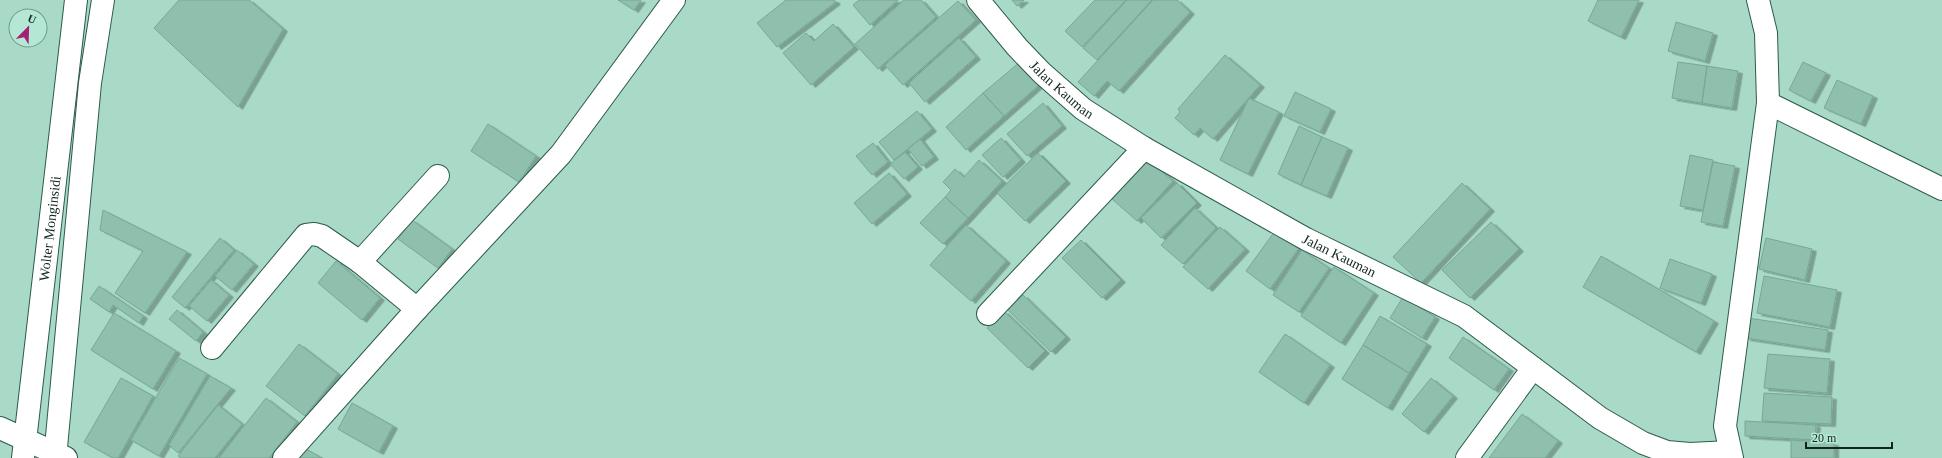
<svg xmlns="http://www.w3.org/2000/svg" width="1942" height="458" font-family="Georgia,serif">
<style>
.building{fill:#8ec0ad;stroke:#77a895;filter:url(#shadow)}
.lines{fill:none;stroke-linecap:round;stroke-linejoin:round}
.minor-casing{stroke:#2c5b4b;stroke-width:24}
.secondary-casing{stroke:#2c5b4b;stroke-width:24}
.primary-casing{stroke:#2c5b4b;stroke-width:24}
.minor{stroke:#fff;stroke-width:22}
.secondary{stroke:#fff;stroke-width:22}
.primary{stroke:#fff;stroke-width:22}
.labels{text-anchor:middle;stroke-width:4;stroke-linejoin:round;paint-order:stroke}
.street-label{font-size:14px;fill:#11241d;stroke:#b5e8d4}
</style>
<defs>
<filter id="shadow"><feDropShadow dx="4.5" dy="2.5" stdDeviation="0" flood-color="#0004"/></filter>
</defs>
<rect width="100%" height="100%" fill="#a8dac7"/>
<path class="building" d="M179,0h70l34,29 -45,78 -84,-79z
M618,0h23l-7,10z
M786,0h48l2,2 -59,45 -20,-24z
M859,0h39l-28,25 -17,-20z
M904,0h17l15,17 -58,52 -23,-25z
M1012,0h12l-7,6z
M1095,0h31l-44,47 -17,-16z
M1127,0h25l-55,60 -14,-12z
M1153,0h24l13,12 -71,79 -12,-10 -13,15 -16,-14z
M1598,0h41l-18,37 -33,-16z
M958,1l18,19 -73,65 -18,-20z
M1676,22l37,11 -8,28 -37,-10z
M833,24l21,23 -43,38 -28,-32 23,-20 8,8z
M959,38l17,19 -51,45 -16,-19z
M1225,55l35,30 -47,54 -13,-11 -6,7 -19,-17 5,-6 -2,-3z
M1020,62l20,22 -36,32 -21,-23z
M1678,62l29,4 -5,37 -30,-5z
M1803,62l23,11 -15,28 -22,-11z
M1707,66l31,5 -6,37 -30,-5z
M1837,80l36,16 -12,28 -37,-16z
M1295,92l36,17 -11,23 -36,-16z
M983,93l21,23 -38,34 -20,-23z
M1249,98l30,14 -31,62 -28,-14z
M1043,103l19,23 -35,30 -20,-22z
M917,111l15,18 -38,31 -15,-18z
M488,124l48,32 -17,26 -48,-31z
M1299,126l23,11 -21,48 -23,-11z
M1322,137l26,11 -21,48 -26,-11z
M1001,138l20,22 -18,17 -21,-22z
M920,139l14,18 -12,9 -14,-17z
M873,143l15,19 -16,13 -16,-19z
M905,152l13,15 -14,12 -14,-15z
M1038,153l28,28 -41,40 -28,-28z
M1690,155l23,5 -10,50 -23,-4z
M1148,159l25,22 -36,40 -25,-22z
M979,160l23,21 -34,37 -23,-21 6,-7 -8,-8 12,-13 9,8z
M1713,162l22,4 -12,60 -22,-4z
M889,173l18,21 -35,30 -18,-21z
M1177,183l20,20 -36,35 -20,-20z
M1462,183l28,26 -69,74 -28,-26z
M945,197l23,21 -25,26 -23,-21z
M1195,208l21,20 -33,36 -22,-19z
M103,210l84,42 -42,61 -30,-20 28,-42 -43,-21z
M412,220l40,29 -14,19 -40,-29z
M1491,222l28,27 -49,49 -28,-28z
M966,225l40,36 -35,40 -41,-36z
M1220,227l25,22 -37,40 -25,-22z
M1275,231l24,17 -29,41 -24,-18z
M220,238l14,12 -49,58 -13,-11z
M1766,238l46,11 -7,31 -46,-11z
M1081,240l40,40 -19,18 -40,-40z
M237,250l17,14 -22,26 -17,-14z
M1302,250l27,18 -30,44 -26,-17z
M1601,256l113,65 -18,31 -113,-65z
M1670,259l42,15 -11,29 -41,-15z
M336,261l44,37 -18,22 -44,-37z
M1334,267l40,26 -33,50 -40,-27z
M1764,276l73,14 -7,37 -73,-14z
M211,280l18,15 -22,26 -18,-15z
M99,286l44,30 -4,7 -26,-18 -4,7 -19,-13z
M1023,295l43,42 -15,15 -43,-42z
M1403,297l32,20 -13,21 -32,-20z
M177,310l26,22 -7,9 -27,-22z
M1004,311l41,40 -17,17 -41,-40z
M114,313l62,38 -23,38 -62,-39z
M1380,316l47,28 -18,29 -46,-28z
M1748,318l80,12 -3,20 -79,-12z
M1285,334l45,31 -26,38 -45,-31z
M1463,337l46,32 -15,21 -45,-32z
M299,344l39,30 -33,42 -39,-30z
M1363,345l46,28 -21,35 -46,-29z
M1768,354l62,5 -3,34 -63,-5z
M179,358l28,16 -48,82 -28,-16z
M210,376l21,12 -53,65 -9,-8z
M121,378l32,18 -35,62h-5l-29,-16z
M1431,378l22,18 -29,36 -22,-18z
M1764,393l68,4 -1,27 -69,-3z
M266,398l31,24 -28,36h-50z
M352,403l41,23 -14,26 -41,-23z
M218,405l24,19 -27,34h-34l-3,-2z
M1522,414l36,27 -13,17h-56z
M1745,421l71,4 -1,15 -70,-4z
M1791,440l43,3v15h-43z
M304,448l18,10h-24z"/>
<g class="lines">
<g class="minor-casing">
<g id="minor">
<path id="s1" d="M978,0l39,47 25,26 41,36 61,39 162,91 158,77 136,102 43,25 24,9 23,2 40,-2"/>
<path d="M1768,103l174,86"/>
<path d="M360,262l78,-86"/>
<path d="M988,314l156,-166"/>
<path d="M212,348l94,-113 8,-1 8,2 38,26 57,47"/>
<path d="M0,428l66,30"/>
<path d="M284,458l133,-149 144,-155 113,-154"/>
<path d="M1467,458l66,-90"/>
<path d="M1732,458l-7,-32 43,-323 -2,-70 -8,-33"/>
</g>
</g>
<g class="secondary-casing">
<path id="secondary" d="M55,458l35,-375 13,-83"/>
</g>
<g class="primary-casing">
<g id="primary">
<path id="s2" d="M23,458l53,-458"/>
</g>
</g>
<use href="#minor" class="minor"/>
<use href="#secondary" class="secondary"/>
<use href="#primary" class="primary"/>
</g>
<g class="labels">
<g class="street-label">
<text dy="5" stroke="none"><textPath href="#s1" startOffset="123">Jalan Kauman</textPath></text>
<text dy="5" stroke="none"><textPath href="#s2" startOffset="231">Wolter Monginsidi</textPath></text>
<text dy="5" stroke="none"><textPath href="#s1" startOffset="447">Jalan Kauman</textPath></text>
</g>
</g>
<g transform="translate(28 28) rotate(23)"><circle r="19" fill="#b5e8d4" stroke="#739a8b"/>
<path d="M0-3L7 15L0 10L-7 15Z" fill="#a32170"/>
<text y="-6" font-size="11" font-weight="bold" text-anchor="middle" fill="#11241d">U</text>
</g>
<path d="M1806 442v6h86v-6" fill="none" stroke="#11241d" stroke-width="2"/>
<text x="1812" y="442" font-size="12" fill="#11241d" stroke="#b5e8d4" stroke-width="3" paint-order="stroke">20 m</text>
</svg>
